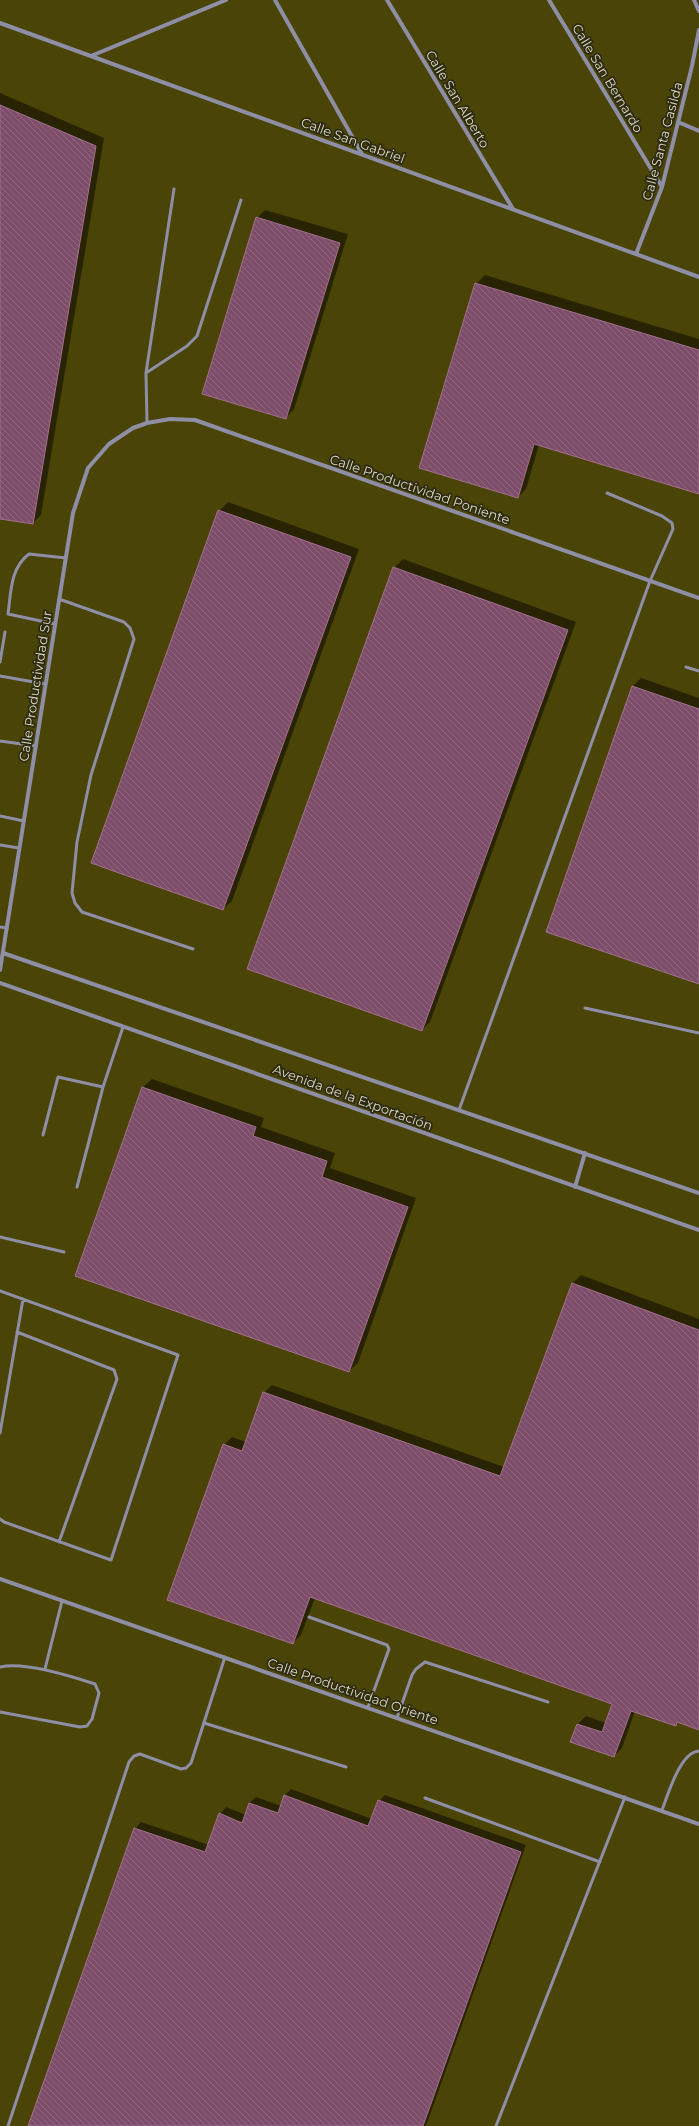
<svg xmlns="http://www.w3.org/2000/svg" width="699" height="2126" font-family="Montserrat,sans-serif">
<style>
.shadow{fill:#0007}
.building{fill:url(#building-back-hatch);stroke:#a3708f}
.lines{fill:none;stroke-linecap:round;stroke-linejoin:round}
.lane{stroke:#8e8fa6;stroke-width:3}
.street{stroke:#8e8fa6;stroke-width:4}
.labels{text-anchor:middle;stroke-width:3.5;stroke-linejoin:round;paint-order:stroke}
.street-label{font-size:13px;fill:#dfdcc0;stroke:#2d2a13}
</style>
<defs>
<pattern id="building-back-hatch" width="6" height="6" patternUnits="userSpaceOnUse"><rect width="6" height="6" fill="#7d4d6a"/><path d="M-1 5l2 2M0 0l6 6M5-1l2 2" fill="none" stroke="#8f667e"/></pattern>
</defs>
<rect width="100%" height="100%" fill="#4b4407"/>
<path class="shadow" d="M0,93l104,45 -63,377 -8,8 -33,-5z
M265,210l83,24 -54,175 -8,9 -29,-200z
M485,275l214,64v154l-160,-48 -13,44 -8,8 -42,-213z
M228,502l131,47 -127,352 -9,8 -4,-398z
M403,559l173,63 -146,400 -8,8 -28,-462z
M641,678l58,20v285l-67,-296z
M152,1079l112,39 -3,9 74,26 -5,15 86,30 -58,165 -9,8 -273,-96 67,-188z
M581,1275l118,44v410l-20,-7 -3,3 -41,-14 -13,37 -8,8 -42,-15 6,-17 8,-8 20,7 7,-20 -298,-105 -14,37 -8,8 -69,-198 8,-8 14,5 18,-49 8,-8 232,82 69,-184z
M291,1789l81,30 7,-18 6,-6 141,50 -100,281h-397l106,-297 6,-7 68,23 11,-31 6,-7 20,8 3,-12 7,-6 25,9 4,-11z"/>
<path class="building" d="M0,105l96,41 -63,378 -33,-5z
M256,217l84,26 -54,176 -84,-25z
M475,283l224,67v144l-165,-50 -16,54 -99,-30z
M218,510l133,47 -128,353 -132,-47z
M393,567l175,63 -146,401 -175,-62z
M632,686l67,23v275l-153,-52z
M142,1087l114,40 -3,9 74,25 -5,16 86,30 -59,165 -274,-96z
M572,1283l127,47v400l-22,-8 -1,4 -45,-15 -17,46 -44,-15 7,-18 25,8 10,-28 -302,-107 -17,47 -126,-44 56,-156 19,7 21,-59 237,84z
M284,1795l84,31 10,-26 143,52 -98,274h-395l106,-298 71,24 14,-39 23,10 7,-20 29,10z"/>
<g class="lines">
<path class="lane" d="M146,373l41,-27 10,-10 44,-136
M147,423l-1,-50 28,-184
M59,599l65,23 6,6 4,11 -43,136 -14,67 -5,51 3,10 7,9 111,37
M55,624l-47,-10c3,-21 2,-46 21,-60l37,4
M0,662l5,-30
M686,667l13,4
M0,676l45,8
M0,741l36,5
M0,816l24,5
M0,845l19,3
M0,927l7,1
M585,1008l114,25
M103,1087l20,-60
M459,1110l191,-529 23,-52 -1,-6 -10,-7 -55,-23
M43,1135l15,-58 45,10 -26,100
M0,1237l64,15
M0,1291l178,64 -67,205 -107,-38 -4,-3
M17,1332l97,38 3,9 -58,163
M0,1433l23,-134
M309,1617l78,28 2,4 -21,58
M0,1667c24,-6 71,9 95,17l4,9 -7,26 -5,7 -7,1 -80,-15
M45,1669l17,-68
M397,1718l15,-43 4,-6 9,-7 123,40
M204,1723l142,44
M425,1798l175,64
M662,1810c6,-15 18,-58 37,-59
M8,2126l121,-364 5,-6 6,-2 41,15 5,-1 5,-5 34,-106
M496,2126l129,-329"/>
<path class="street" d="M275,0l87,154
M387,0l126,209
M549,0l113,187
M694,0l5,11
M0,23l699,254
M91,56l135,-56
M678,122l21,9
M636,254l26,-67 30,-121 7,-36
M3,953l696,240
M0,970l73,-457 15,-45 21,-24 24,-16 14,-5 23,-4 25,1 504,178
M0,983l699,247
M575,1187l10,-34
M0,1579l699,245"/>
</g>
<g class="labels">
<g class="street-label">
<text transform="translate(608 78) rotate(59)" y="5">Calle San Bernardo</text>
<text transform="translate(458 99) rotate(59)" y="5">Calle San Alberto</text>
<text transform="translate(353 140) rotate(20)" y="5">Calle San Gabriel</text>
<text transform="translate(662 141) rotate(-75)" y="5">Calle Santa Casilda</text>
<text transform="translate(420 489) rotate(19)" y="5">Calle Productividad Poniente</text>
<text transform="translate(35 686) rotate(-81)" y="5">Calle Productividad Sur</text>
<text transform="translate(353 1097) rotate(20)" y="5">Avenida de la Exportación</text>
<text transform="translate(353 1691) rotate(19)" y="5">Calle Productividad Oriente</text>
</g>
</g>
</svg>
